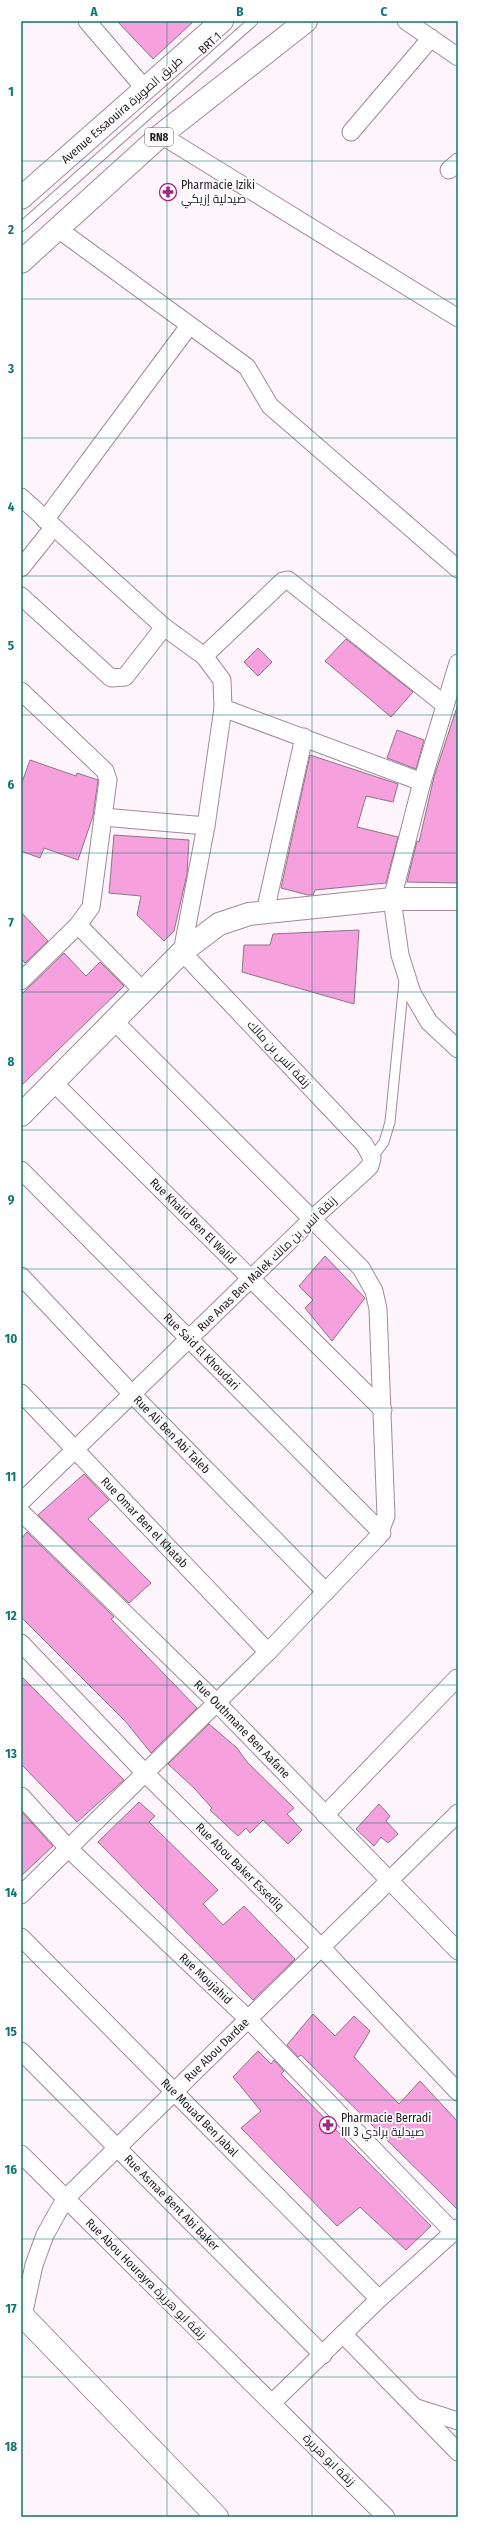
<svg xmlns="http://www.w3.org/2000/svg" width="479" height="2538" font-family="'Fira Sans Condensed',Cairo,sans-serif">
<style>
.building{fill:#f7a0de;stroke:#8c7585}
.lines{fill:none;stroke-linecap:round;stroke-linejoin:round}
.service-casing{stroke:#a2899a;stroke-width:11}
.minor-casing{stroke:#a2899a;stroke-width:19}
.tertiary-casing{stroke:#a2899a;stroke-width:24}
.primary-casing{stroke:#a2899a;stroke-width:24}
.service{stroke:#fff;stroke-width:9}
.minor{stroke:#fff;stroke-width:17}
.tertiary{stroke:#fff;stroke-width:22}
.primary{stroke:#fff;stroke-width:22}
.grid{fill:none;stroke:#0f766e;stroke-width:1;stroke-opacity:0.55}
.labels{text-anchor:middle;stroke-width:3.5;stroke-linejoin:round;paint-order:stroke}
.shield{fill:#fff;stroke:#655f63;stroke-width:1}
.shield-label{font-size:11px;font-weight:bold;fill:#231a20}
.street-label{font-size:12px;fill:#231a20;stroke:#fff}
.poi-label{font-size:12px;fill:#231a20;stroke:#fff;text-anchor:start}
.neatline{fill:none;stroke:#0f766e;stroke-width:1.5}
.grid-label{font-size:13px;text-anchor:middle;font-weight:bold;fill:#0f766e}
</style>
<rect width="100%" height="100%" fill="#fef4fb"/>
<path class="building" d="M117,21h77l-41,38z
M346,639l67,53 -22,25 -66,-56z
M258,648l14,14 -14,14 -14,-14z
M457,707l1,176 -51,-1 10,-41 2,1 15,-65z
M397,730l27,10 -8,29 -29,-11z
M310,755l88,29 -5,18 -27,-6 -9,31 41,10 -12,46 -71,7 -2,5h-5l-27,-7z
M30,760l46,16 1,-3 21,7 -5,36 -15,44 -34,-12 -4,10 -19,-7v-66z
M114,835l75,5 -2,34 -13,57 -10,10 -27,-26 4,-19 -32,-3z
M21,912l27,29 -23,22 -4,-5z
M359,930l-5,74 -112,-32 2,-27h26l3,-11z
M64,953l22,23 14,-14 24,24 -103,100v-91z
M325,1256l40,42 -33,43 -27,-33 8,-8 -14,-14z
M84,1474l25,26 -21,19 63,64 -22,20 -91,-88z
M27,1532l87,85 -3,2 86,89 -46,45 -25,-31 -105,-105v-78z
M21,1676l103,104 -47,42 -56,-58z
M209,1724l28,24 10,14 47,46 -7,6 15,16 -14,14 -25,-24 -13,13 -4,-5 -8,8 -28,-26 2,-2 -18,-20 -26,-24z
M139,1802l16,14 -6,6 69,68 -15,14 20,21 21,-19 51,53 -42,41 -155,-158z
M379,1804l11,12 -4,5 12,13 -10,9 -7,-6 -7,9 -18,-17z
M21,1811l32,35 -32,30z
M313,2014l22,22 19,-20 16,15 -16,26 45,47 21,-23 38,41v88l-157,-155 -3,2 -11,-12z
M258,2051l13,13 3,-4 10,11 -3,3 150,152 -25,24 -46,-43 -23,19 -96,-98 20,-17 -28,-34z"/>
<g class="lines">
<g class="service-casing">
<path id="service" d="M21,227l232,-206
M372,1158l12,-16 6,-20 14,-141"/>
</g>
<g class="minor-casing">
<g id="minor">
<path d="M87,21l58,68"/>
<path d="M406,21l52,36"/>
<path d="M351,132l80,-94"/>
<path d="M161,135l297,183"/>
<path d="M449,170l9,-8"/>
<path d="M58,229l189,138 23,39 188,163"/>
<path d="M21,497l143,130 40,29 18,24 1,28 -17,118 -24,126 182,192 8,14 -2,8 -6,6 -53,48 -290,282"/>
<path d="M45,520l144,-194"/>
<path d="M21,568l32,-40"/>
<path d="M21,596l90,82 14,-1 39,-50"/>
<path d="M204,656l79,-75 5,-1 157,125"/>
<path d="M458,663l-36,119 -30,117 8,56 12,38 17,29 29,27"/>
<path d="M21,691l84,80 3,9 -17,127 -13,18 -57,56"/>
<path d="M223,708l199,74"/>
<path d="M103,817l103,9"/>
<path d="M265,912l39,-175"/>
<path d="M78,925l66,67"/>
<path id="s1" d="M54,1083l329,327"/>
<path id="s2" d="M21,1170l361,363"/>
<path id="s3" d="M21,1276l111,118 194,198"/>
<path id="s4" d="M21,1393l247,259"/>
<path id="s5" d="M21,1512l195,190 242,249"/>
<path id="s6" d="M21,1643l124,130 176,174 137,145"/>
<path id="s7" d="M21,1796l48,53 178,169 207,215"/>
<path d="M325,1815l132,-137"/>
<path d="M21,1895l247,-243 110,-115 8,-21 -8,-207 -4,-18 -13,-23 -246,-246"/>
<path id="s8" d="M21,1937l358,362"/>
<path id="s9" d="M21,2051l302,304"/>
<path d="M21,2154l365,363"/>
<path id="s10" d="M23,2316l11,-51 11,-30 20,-36 393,-386"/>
<path d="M343,2334l115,118"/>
<path d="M272,2403l107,-104 79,-71"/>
<path d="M417,2408l41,13"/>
</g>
</g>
<g class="tertiary-casing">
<path id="tertiary" d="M21,1115l161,-163 37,-28 30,-10 143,-15h66"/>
</g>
<g class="primary-casing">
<path id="primary" d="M21,198l201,-177
M21,262l140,-127 145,-114
M21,2314l196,203"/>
</g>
<use href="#service" class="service"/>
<use href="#minor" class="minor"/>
<use href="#tertiary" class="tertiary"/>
<use href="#primary" class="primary"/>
</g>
<path class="grid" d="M167,21v2496M312,21v2496M21,161h437M21,299h437M21,438h437M21,576h437M21,715h437M21,853h437M21,992h437M21,1130h437M21,1269h437M21,1408h437M21,1546h437M21,1685h437M21,1823h437M21,1962h437M21,2100h437M21,2239h437M21,2377h437"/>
<defs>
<g id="pharmacy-ring" transform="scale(0.9)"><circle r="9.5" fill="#fff" stroke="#9d2985" stroke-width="1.5"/><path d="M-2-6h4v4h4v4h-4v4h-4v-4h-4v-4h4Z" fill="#9d2985"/></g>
</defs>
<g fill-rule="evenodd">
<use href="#pharmacy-ring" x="168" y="192"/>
<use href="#pharmacy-ring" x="328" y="2125"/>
</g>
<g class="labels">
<rect class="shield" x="145" y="128" width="28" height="18" rx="3"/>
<g class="shield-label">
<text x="159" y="141">RN8</text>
</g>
<g class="street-label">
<text transform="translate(210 43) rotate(-42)" y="4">BRT 1</text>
<text transform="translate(122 110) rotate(-41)" y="4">Avenue Essaouira طريق الصويرة</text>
<text transform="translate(279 1054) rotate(47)" y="4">زنقة انس بن مالك</text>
<text dy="4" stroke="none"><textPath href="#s1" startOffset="196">Rue Khalid Ben El Walid</textPath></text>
<text transform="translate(267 1264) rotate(-44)" y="4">Rue Anas Ben Malek زنقة انس بن مالك</text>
<text dy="4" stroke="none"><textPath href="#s2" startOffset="256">Rue Said El Khoudari</textPath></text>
<text dy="4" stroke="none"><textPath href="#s3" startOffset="219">Rue Ali Ben Abi Taleb</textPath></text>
<text dy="4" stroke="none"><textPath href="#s4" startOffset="179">Rue Omar Ben el Khatab</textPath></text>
<text dy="4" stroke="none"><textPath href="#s5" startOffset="310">Rue Outhmane Ben Aafane</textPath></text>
<text dy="4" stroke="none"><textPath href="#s6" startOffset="313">Rue Abou Baker Essediq</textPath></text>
<text dy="4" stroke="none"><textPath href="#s7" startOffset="260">Rue Moujahid</textPath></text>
<text dy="4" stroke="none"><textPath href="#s10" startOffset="338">Rue Abou Dardae</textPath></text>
<text dy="4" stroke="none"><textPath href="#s8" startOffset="254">Rue Mouad Ben Jabal</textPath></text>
<text dy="4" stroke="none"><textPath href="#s9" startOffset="214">Rue Asmae Bent Abi Baker</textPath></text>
<text transform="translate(146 2279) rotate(45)" y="4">Rue Abou Hourayra زنقة ابو هريرة</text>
<text transform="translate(329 2460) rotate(45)" y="4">زنقة ابو هريرة</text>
</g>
<g class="poi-label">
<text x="181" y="189">Pharmacie Iziki<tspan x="181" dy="14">صيدلية إزيكي</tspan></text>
<text x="341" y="2122">Pharmacie Berradi<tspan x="341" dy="14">III صيدلية برادي 3</tspan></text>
</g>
</g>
<rect width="479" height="2538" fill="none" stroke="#ffffff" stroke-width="44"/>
<rect x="22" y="22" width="435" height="2494" class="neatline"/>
<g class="grid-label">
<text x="94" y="16">A</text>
<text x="240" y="16">B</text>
<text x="384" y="16">C</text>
<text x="11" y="96">1</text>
<text x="11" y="234">2</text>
<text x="11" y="373">3</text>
<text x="11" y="511">4</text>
<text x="11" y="650">5</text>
<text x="11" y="789">6</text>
<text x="11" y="927">7</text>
<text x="11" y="1066">8</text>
<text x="11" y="1204">9</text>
<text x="11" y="1343">10</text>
<text x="11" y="1481">11</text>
<text x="11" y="1620">12</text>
<text x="11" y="1758">13</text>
<text x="11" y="1897">14</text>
<text x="11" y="2036">15</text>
<text x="11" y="2174">16</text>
<text x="11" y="2313">17</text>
<text x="11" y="2451">18</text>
</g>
</svg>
